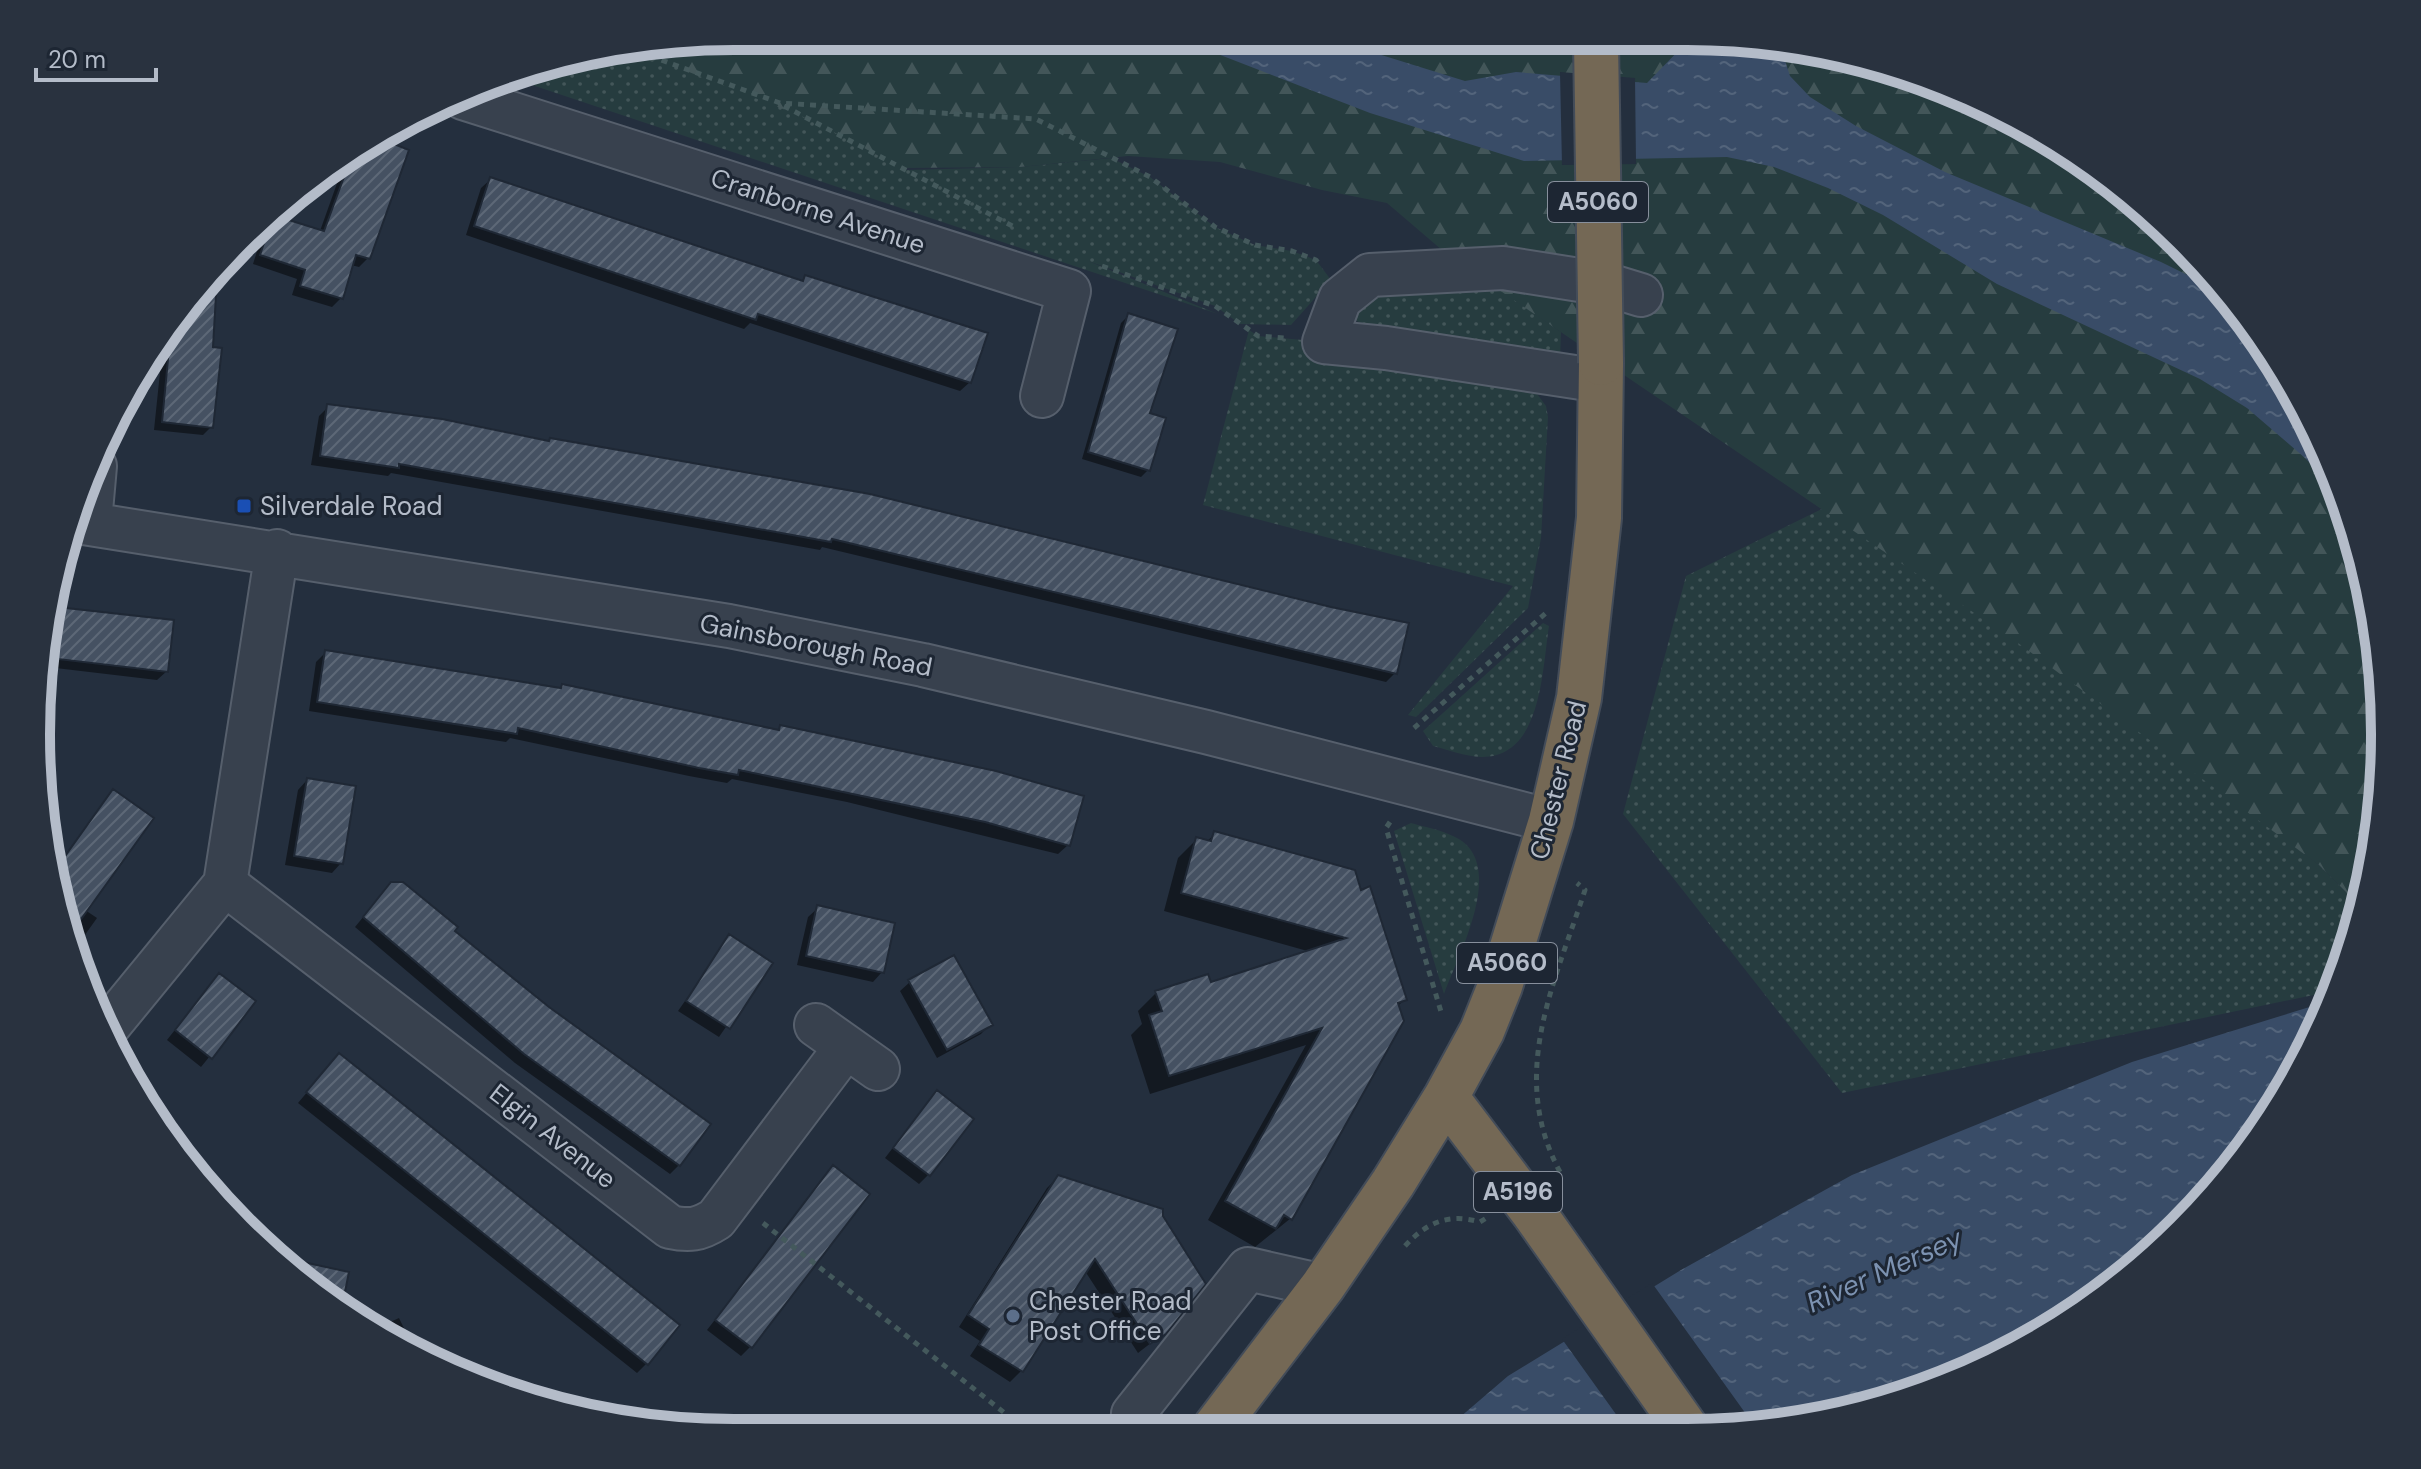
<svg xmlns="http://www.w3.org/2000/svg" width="2421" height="1469" font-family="'DM Sans',sans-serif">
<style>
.grass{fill:url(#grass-dots)}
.forest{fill:url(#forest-firs)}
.water{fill:url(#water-ripples)}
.pier{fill:#242f3e}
.shadow{fill:#0007}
.building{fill:url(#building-hatch);stroke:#1f2835;stroke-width:2}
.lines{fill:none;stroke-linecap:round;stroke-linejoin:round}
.minor-casing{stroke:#565f6c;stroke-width:46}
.highway-casing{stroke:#434c59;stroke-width:48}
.path{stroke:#44595c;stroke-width:5;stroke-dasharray:6 6;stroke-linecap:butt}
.minor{stroke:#38414e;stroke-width:42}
.highway{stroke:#746855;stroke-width:44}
.highway-bridge-casing{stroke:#434c59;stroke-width:48;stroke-linecap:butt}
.highway-bridge{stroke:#746855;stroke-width:44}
.transit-dot{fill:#1a4fb4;stroke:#1d2633;stroke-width:3}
.service-dot{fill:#5c6f8a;stroke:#1d2633;stroke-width:3}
.labels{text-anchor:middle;stroke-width:6;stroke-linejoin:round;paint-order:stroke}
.shield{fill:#1d2633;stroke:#878f9c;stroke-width:2}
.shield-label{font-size:24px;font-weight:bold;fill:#b4bcc9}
.street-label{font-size:26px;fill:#b4bcc9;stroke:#1d2633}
.poi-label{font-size:26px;fill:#b4bcc9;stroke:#1d2633;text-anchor:start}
.water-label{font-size:28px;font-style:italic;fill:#7c92b1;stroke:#1d2633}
.rim{fill:none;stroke:#b4bcc9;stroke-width:10}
</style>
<defs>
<pattern id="grass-dots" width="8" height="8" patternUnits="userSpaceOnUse" patternTransform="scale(2)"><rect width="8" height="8" fill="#263c3f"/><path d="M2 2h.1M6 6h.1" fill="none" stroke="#435659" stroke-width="1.8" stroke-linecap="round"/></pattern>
<pattern id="forest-firs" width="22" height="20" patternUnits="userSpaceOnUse" patternTransform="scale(2)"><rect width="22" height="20" fill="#263c3f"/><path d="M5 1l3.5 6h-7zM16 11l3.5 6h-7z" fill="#435659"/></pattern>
<pattern id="water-ripples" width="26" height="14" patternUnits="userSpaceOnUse" patternTransform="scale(2)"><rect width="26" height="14" fill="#394c67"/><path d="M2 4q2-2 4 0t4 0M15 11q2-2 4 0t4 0" fill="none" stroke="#53647b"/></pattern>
<pattern id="building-hatch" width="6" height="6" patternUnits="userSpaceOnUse" patternTransform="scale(2)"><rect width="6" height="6" fill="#455162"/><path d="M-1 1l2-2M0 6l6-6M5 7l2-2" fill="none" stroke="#5d6877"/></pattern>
</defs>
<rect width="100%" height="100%" fill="#242f3e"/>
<path class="grass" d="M639,52l141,51 127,67 113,-3 91,-9 39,19 65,50 40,18 37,6 24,9 15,20 -40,45 -51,-1 -25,-18 -127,-45 130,53 -713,-238z
M1475,273l86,59 -1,28 -186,-31 -26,-12 18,-28z
M1249,330l9,6 66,6 208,45 14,19 2,11 -7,121 -13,70 -112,109 -8,-2 105,-129 -310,-81z
M1840,500l479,365 43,43 -29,83 -491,102 -219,-279 63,-238z
M1543,623l6,3c-7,44 -7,132 -68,131 -16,-1 -33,-7 -48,-11l-10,-15z
M1411,823c14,4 30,7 42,13 57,25 5,119 -9,158l-50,-163z"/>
<path class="forest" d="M735,36l1042,6 176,47 158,91 100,94 80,111 57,125 31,133 5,137 -22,128 -43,-43 -305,-225 -565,-384 -62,-53 -65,-13 -102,-28 -92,-6 -108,11 -118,1 -91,-48 -173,-68z"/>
<path class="water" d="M1179,39h151l135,42 51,-9 131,11 41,-42 91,1 11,34 20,21 46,29 89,46 216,90 65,32 65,91 50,110 -36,-37 -58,-50 -47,-29 -203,-95 -114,-69 -55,-27 -54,-21 -47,-10 -203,4 -154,-48z
M2329,1001l-16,42 -72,116 -94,100 -112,81 -167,69 -135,22 -288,-1 63,-54 173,-106 171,-95 280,-113z"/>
<path class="pier" d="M1560,72l75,6 1,86 -74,1z
M1652,1283l104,145 -23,3h-105l-66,-92z"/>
<path class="shadow" d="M382,142l-14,116 -9,9 -8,-2 -10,33 -9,9 -40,-12 5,-16 -44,-15 11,-35 11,-12 45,14 25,-70z
M491,179l309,103 6,-5 164,105 -10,9 -210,-68 -6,6 -278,-94 15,-47z
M200,297l11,52v78l-8,8 -49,-5 8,-77 7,-7 1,-17z
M1129,315l19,155 -7,7 -59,-18 39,-136z
M328,407l1067,266 -9,9 -564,-135 -2,3 -429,-77 -3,3 -77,-11 8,-49z
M57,609l18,1 92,61 -10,9 -110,-13z
M326,652l233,37 3,-3 214,46 5,-5 287,118 -10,9 -211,-52 -115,-23 -5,4 -38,-7 -179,-38 -4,4 -197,-31 7,-49z
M307,780l34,83 -9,10 -47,-8 13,-75z
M113,791l-28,119 12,8 -25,35 -11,-66 14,-19 -13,-9z
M1215,834l138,38 52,127 -8,8 -106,211 -36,29 -47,-27 98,-175 -156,49 -19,-59 11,-11 -4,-13 18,-18 54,-9 101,-32 -147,-41 14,-53 19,-19 9,3z
M382,894l70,37 227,234 -9,9 -155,-111 -160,-136z
M818,908l64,64 -9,10 -76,-17 11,-48z
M730,937l40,26 -51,74 -41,-26z
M910,982l80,42 -9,10 -44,24 -37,-67z
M210,985l44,17 -53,65 -34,-27z
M330,1065l348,260 -32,39 -9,9 -339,-270z
M136,1086l33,26 -11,15 -4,-4z
M928,1102v73l-9,9 -34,-26z
M833,1168l-83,179 -9,9 -34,-26z
M1058,1177l107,155 -27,21 -53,-82 -64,100 -11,11 -40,-26 10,-15 -21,-14 88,-139z
M399,1318l15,31 -37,-21z"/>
<path class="building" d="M384,140l25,10 -39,109 -14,-4 -13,44 -43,-13 5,-16 -45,-15 11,-33 5,-6 48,15 27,-73z
M490,177l313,104 2,-6 183,58 -17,50 -213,-69 -2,6 -282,-94z
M217,278l-4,69 9,1 -9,80 -51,-6 9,-94z
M1128,313l50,16 -28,84 16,5 -16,53 -62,-19z
M327,404l115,15 107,22 1,-3 320,56 461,113 78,16 -12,51 -565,-135 -1,3 -432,-78v4l-79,-12z
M57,607l117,13 -6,52 -119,-14z
M325,650l236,38 1,-4 217,46 1,-5 216,46 88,25 -14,50 -85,-24 -246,-52 -1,5 -39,-7 -181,-40 -1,6 -200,-32z
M307,778l49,8 -13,78 -49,-8z
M113,789l41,29 -85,118 -11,-70z
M1214,831l141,39 6,20 9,-4 37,114 -9,3 6,18 -112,199 -8,-5 -8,14 -51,-28 97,-173 -153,48 -20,-61 13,-4 -7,-20 53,-17 3,8 135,-44 -165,-45 15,-56 15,4z
M391,882h12l55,45 -3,4 94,76 162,117 -31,42 -156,-112 -161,-137z
M817,905l78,18 -11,50 -78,-17z
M729,934l44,29 -43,66 -44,-28z
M954,955l39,70 -46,25 -39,-70z
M219,973l37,28 -44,58 -37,-29z
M339,1053l341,272 -32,40 -342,-273z
M937,1090l37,29 -44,57 -37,-28z
M833,1165l37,29 -118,154 -37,-28z
M1058,1175l105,34v7l43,68 -40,50 -16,10 -55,-85 -72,113 -44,-27 10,-16 -21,-14z
M280,1257l69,15 -7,35 -32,-18z"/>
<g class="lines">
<g class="minor-casing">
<path id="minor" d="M463,98l606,193 -27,105
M1601,381l-215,-33 -62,-6 16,-43 30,-24 133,-7 102,16 36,11
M71,521l658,105 194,39 283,67 345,89
M90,522l5,-56
M225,884l445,343c19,4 29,3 46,-8l130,-172
M816,1025l62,44
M107,1028l118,-144 52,-333
M1137,1429l-4,-15 115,-145 75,17"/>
</g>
<g class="highway-casing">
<path id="highway" d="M1446,1097l88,116 154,218
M1214,1429l109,-143 70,-103 53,-86 36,-66 18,-45 51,-165 28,-123 20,-180 2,-155"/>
</g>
<path class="path" d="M639,52l141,51 256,16 114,58 65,50 40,18 37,6 24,9 4,6
M784,106l232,122
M1102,266l113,40 43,30 26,2
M1414,728l132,-115
M1390,822l-4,6 56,187
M1560,1172c-52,-97 -6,-187 25,-282l-8,-7
M763,1223l262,206
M1405,1246c22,-24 44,-33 75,-24l8,-5
M1728,1414l12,16"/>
<use href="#minor" class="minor"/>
<use href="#highway" class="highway"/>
<g class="highway-bridge-casing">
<path id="highway-bridge" d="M1596,41l5,322"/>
</g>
<use href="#highway-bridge" class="highway-bridge"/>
</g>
<rect class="transit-dot" x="236" y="498" width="16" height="16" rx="4"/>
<circle class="service-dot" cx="1013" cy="1316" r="8"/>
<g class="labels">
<g class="shield">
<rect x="1548" y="182" width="100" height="40" rx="6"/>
<rect x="1457" y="943" width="100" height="40" rx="6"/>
<rect x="1474" y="1172" width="88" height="40" rx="6"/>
</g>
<g class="shield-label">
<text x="1598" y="210">A5060</text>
<text x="1507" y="971">A5060</text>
<text x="1518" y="1200">A5196</text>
</g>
<g class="street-label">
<text transform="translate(818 211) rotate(18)" y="9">Cranborne Avenue</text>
<text transform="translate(816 645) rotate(11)" y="9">Gainsborough Road</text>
<text transform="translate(1558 780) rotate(-76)" y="9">Chester Road</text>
<text transform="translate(553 1136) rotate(38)" y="9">Elgin Avenue</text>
</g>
<g class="poi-label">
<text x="260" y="515">Silverdale Road</text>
<text x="1029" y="1310">Chester Road<tspan x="1029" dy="30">Post Office</tspan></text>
</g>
<g class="water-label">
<text transform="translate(1884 1270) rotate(-24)" y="10">River Mersey</text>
</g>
</g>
<path d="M0 0H2421V1469H0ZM734 50H1687A684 684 0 0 1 2371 734V735A684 684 0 0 1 1687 1419H734A684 684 0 0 1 50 735V734A684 684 0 0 1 734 50Z" fill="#29323f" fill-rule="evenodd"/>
<path class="rim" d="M734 50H1687A684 684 0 0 1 2371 734V735A684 684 0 0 1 1687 1419H734A684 684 0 0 1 50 735V734A684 684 0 0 1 734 50Z"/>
<path d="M36 68v12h120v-12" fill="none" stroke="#b4bcc9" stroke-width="4"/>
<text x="48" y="68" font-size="24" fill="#b4bcc9" stroke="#1d2633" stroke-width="6" paint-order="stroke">20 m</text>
</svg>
